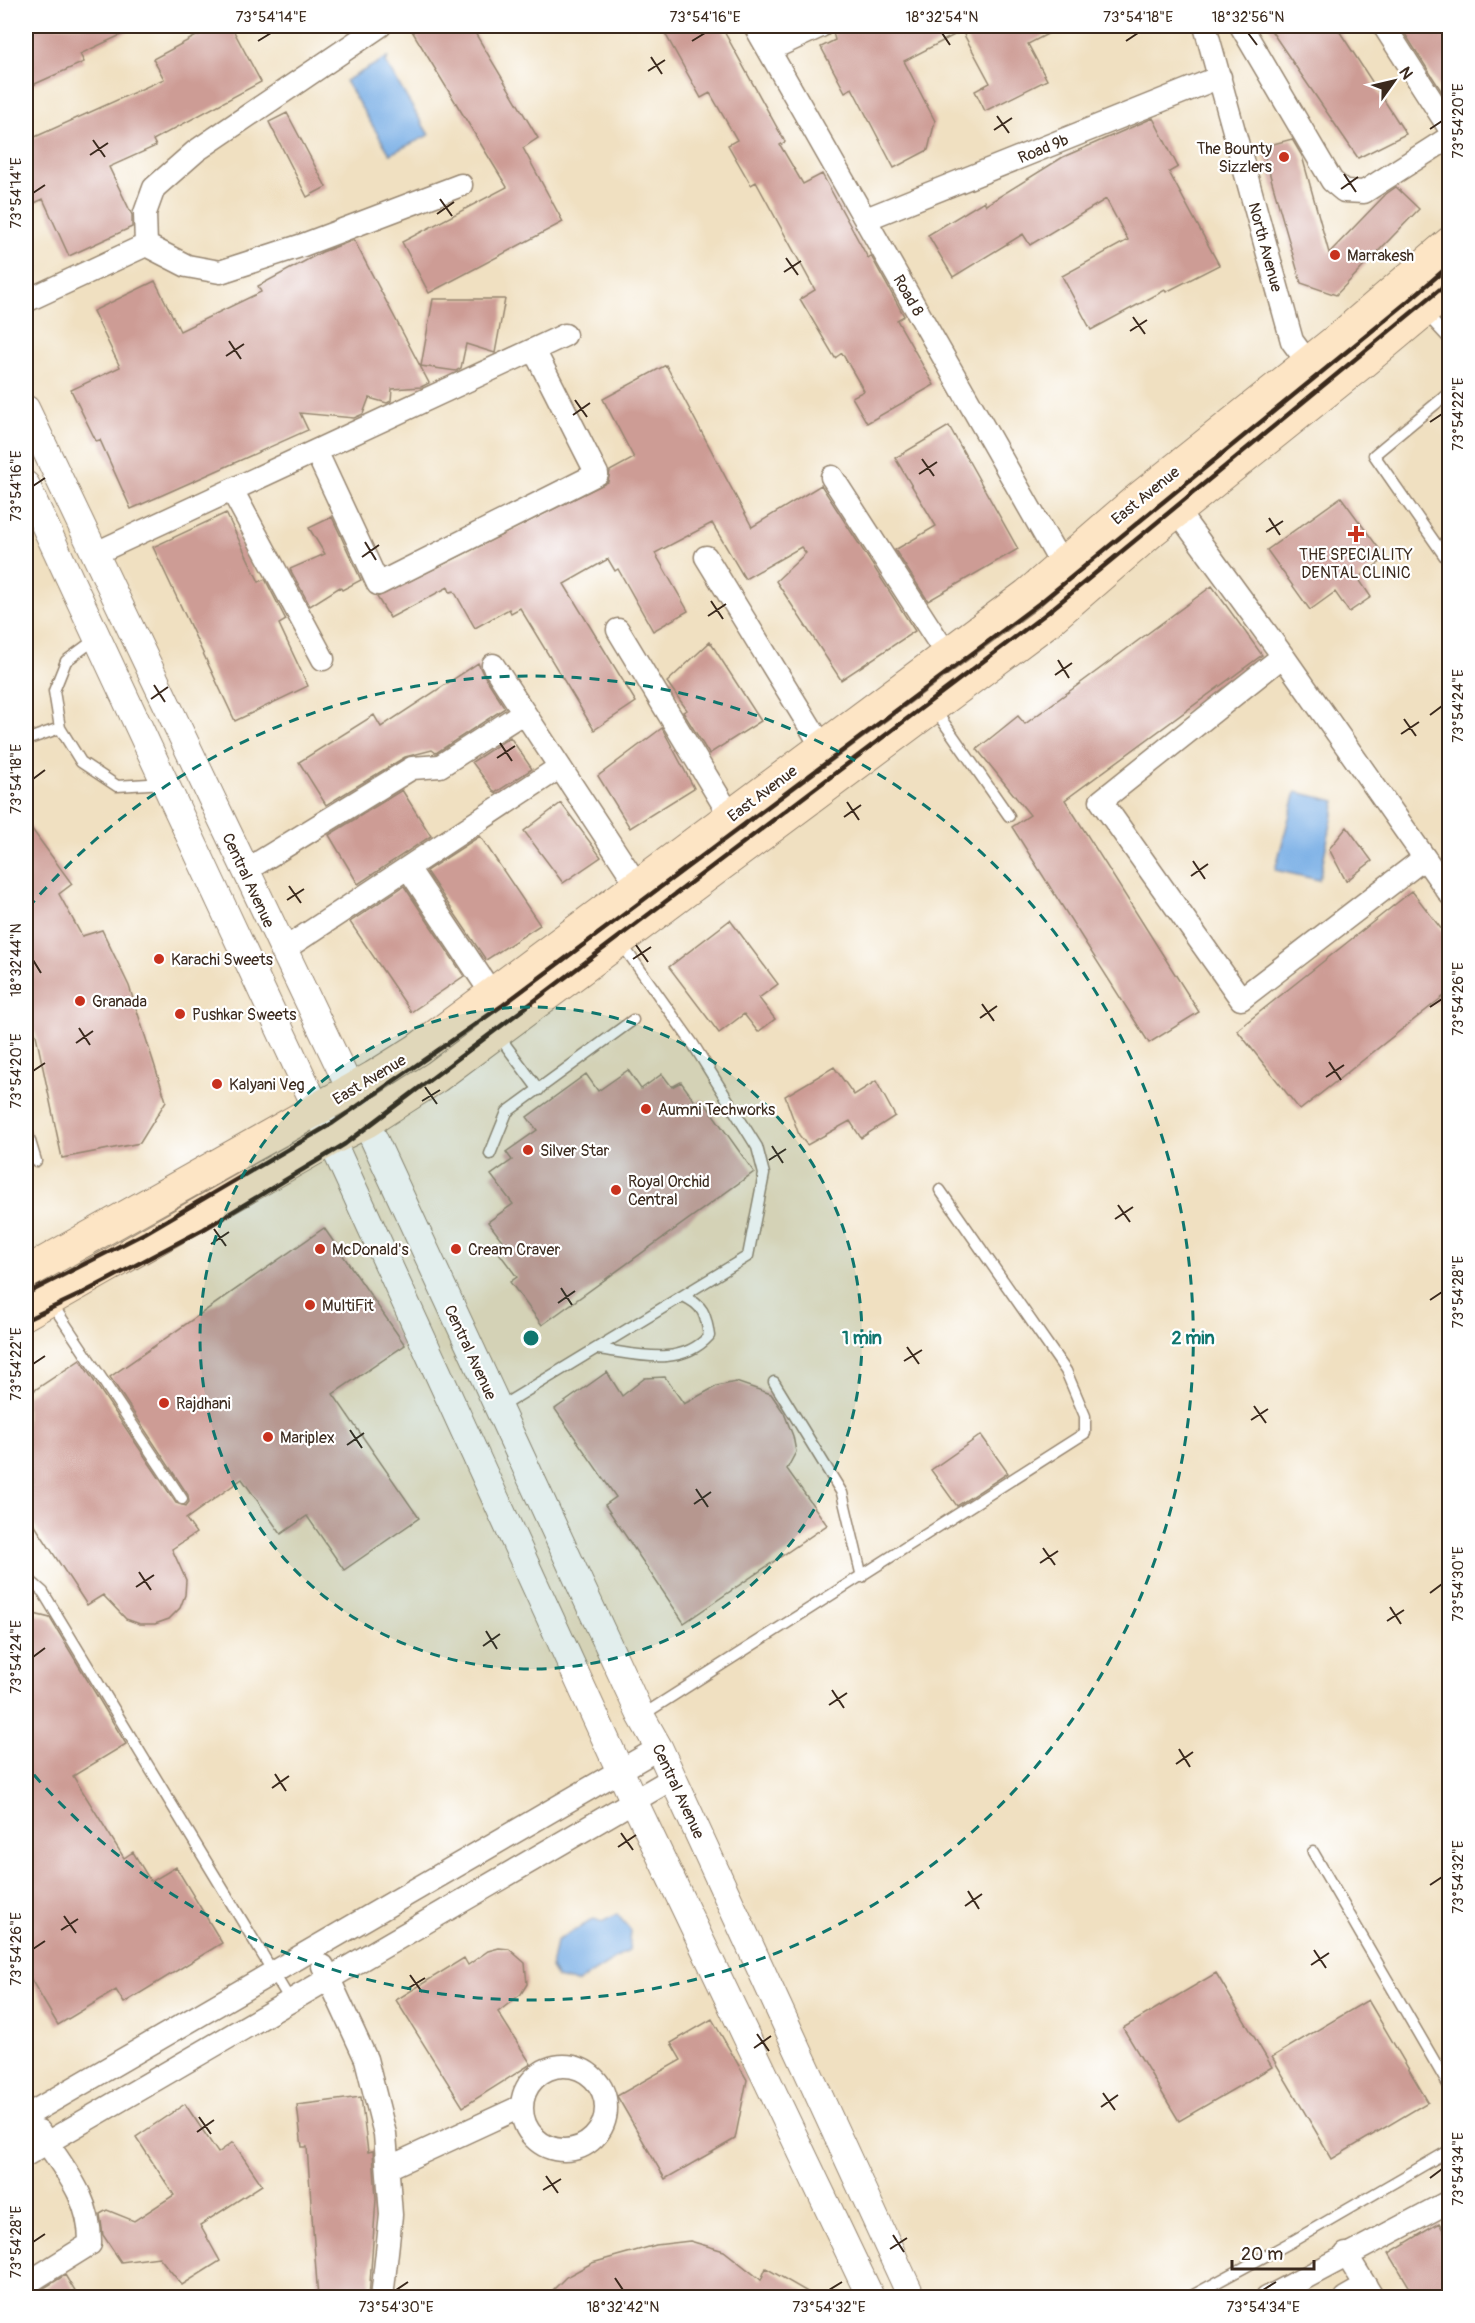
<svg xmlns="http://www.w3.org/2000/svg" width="1475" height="2323" font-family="Pangolin,sans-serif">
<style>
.water{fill:#77ade5;stroke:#596c82;stroke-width:1.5}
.building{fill:#cd9c95}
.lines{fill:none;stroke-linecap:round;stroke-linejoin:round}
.service-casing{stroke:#968570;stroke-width:13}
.minor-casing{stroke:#968570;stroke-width:25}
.tertiary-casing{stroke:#968570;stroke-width:29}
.secondary-casing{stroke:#968570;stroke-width:34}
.service{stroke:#fff;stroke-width:10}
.minor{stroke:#fff;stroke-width:22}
.tertiary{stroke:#fff;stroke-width:27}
.secondary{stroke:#fde5c5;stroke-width:32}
.rail{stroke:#3b2a1e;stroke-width:4.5}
.ticks{fill:none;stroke:#3b2a1e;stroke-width:2}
.ring{fill:none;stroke:#0f766e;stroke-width:3;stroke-dasharray:10 8}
.poi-dot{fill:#c8321e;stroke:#fff;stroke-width:2}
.labels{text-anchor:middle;stroke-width:4.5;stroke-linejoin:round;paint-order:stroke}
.street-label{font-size:16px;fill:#3b2a1e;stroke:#fff}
.poi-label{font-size:16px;fill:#3b2a1e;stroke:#fff;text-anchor:start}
.centre{fill:#0f766e;stroke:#fff;stroke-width:3}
.ring-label{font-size:18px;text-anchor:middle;font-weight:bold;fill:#0f766e;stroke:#fff;stroke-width:4.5;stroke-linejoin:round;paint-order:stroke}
.neatline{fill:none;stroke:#3b2a1e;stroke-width:2}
.ticks-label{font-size:15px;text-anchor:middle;fill:#3b2a1e}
</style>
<rect width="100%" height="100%" fill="#fff"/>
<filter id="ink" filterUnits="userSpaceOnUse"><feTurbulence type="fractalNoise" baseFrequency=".0167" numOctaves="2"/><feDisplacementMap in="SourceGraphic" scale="12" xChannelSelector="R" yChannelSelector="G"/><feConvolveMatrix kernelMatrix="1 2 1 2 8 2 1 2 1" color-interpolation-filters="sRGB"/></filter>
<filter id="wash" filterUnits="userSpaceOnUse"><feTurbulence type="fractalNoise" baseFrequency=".008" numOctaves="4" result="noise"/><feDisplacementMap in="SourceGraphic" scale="24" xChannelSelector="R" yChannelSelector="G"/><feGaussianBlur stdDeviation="1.35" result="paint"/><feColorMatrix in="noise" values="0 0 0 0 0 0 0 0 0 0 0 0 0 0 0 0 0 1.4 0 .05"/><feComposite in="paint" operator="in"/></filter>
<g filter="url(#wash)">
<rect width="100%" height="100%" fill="#f0e0c1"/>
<path class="water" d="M388,57l-2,6 43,72 -39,19 -45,-73z
M1296,792l40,9 -17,79 -44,-10z
M617,1914l14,17 -2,19 -52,33 -20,-5 -6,-10 5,-27 38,-22 8,3z"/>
<g id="blocks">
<path class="building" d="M26,26h114l-60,28 4,8 -58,26z
M215,26h16l30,56 -108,58 3,6 -47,21 23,48v12l-63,29 -26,-57 -17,8v-66l138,-62 -11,-20z
M409,26h62l67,112 -15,10 40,74 -134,71 -27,-51 105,-55z
M661,26h60l64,116 -5,3 23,39 19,-10 46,84 3,-2 33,60 -7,4 37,65 -67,38 -15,-26 12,-6 -22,-38 -7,5 -35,-59 15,-9 -59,-108 -5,3 -23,-40 9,-5 -27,-47 -9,5z
M846,26h217l-35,18 19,36 -62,31 -10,-20 15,-8 -28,-52 -58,30 31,60 -7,29 -34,18 -42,-80 -7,4 -24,-45 14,-7 -2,-8z
M1268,26h68l70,108 -48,24z
M1400,26h49v77z
M287,113l39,74 -19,10 -38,-75z
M1153,118l25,49 -9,5 50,93 -53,27 -1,-2 -74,40 -29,-54 66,-36 -22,-41 -76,46 -7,-11 -70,43 -25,-42 56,-34 2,4 77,-48z
M1292,139l10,17 27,97 57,-59 10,-7 23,22 -83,86 -35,-12 -39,-136z
M354,240l75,143 -8,4 -29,2 -1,12 -4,2 -18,-5 -6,16 -9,4 -54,-5 8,17 -177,79 -31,-69 -4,1 -25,-51 49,-23 -27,-56 62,-30 25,50 81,-39 -3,-6 64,-34z
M433,299h72l-10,54 -29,-9 -5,24 -5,3 -35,-5z
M666,365l86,162 69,-42 94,146 -74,49 -65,-99 30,-28 -5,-6 -56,32 -33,-56 -57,30 33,58 -35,20 -35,-62 -3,2 -7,-12 -44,25 72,118 -42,28 -74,-122 -9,5 -2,-4 -34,19 -21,-37 -4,1 -2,-5 -58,31 -13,-21 231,-115 2,-11 24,-13 -31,-59z
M949,426l69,123 -90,52 -33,-51 41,-24 -41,-68z
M1341,497l45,61 -28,20 13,19 -22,15 -14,-20 -25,18 -43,-60z
M226,513l33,69 6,-3 21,41 -7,4 29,62 -73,35 -82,-174z
M332,517l29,63 -19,10 -2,-3 -30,19 -20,-37 35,-15 -16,-26z
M1212,586l50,69 -197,145 134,212 -50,31 -137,-216 18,-12 -53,-66 41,-33 7,8z
M710,642l51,79 -52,33 -26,-42 4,-2 -20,-28z
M478,663l4,9 23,36 -69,45 -4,-3 -27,7 -79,48 -27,-43 75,-47 7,12z
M662,728l32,60 -64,40 -32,-52z
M510,737l22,32 -37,24 -23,-31z
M402,790l29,46 -73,48 -29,-49z
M561,803l40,54 -38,26 -39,-52z
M26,821l46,63 -13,10 23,42 20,-6 27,56 37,115 -26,42 -78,15 -26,-123 -10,-19z
M1347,827l25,34 -26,20 -17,-32z
M480,836l60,89 -54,35 -60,-89z
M404,886l60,90 -53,36 -61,-90z
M1412,891l37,48v53l-149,118 -63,-80z
M730,920l48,64 -19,14 16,21 -17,13 -14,-18 -25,19 -50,-66z
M834,1067l20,28 22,-14 19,35 -34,22 -11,-17 -43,24 -8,-10 -14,-39z
M628,1070l13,19 21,-15 10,13 9,-5 15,21 6,-4 52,73 -212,153 -32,-43 7,-5 -21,-28 8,-6 -16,-21 25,-18 -22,-29 21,-15 -6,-8 31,-22 -10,-13 59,-43 12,17z
M324,1228l81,117 -72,49 86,124 -75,52 -37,-54 -26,18 -39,-55 -56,40 10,14 -24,16 14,31 -1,15 -5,13 -11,11 -14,5h-15l-14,-5 -23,-24 -16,10 -61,-93v-116l54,-36 96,143 10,3 3,-4 -1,-7 -78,-118z
M607,1372l15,24 23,-18 20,-1 19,27 33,-18 19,-4 35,12 13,19 9,23 3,16 -9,17 40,56 -143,98 -79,-118 11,-8 -61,-88z
M981,1435l27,38 -51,33 -26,-36z
M26,1612l24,6 76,126 -53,32 51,82 9,-6 18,30 25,-15 46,76 -98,60 -8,-13 -58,35 -32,-54z
M499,1948l10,1 16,14 2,21 -6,10 -23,18 33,52 -68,43 -67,-107 68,-42 4,7 20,-14z
M1216,1973l56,94 -93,54 -56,-93z
M1368,2000l60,102 -96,57 -60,-102z
M712,2019l35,61 -12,59 -70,40 -48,-83 64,-36 -10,-17z
M361,2097l7,55 5,-1 3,48 -7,99h-51l-11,-151h-5l-5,-42z
M185,2104l33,49 15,-11 29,43 -62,40 20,36 -38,24 -23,-28 -38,5 -18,-27 -3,-21 7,-4 27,11 40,-26 -38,-58z
M1439,2223l10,17v58h-33l-27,-45z
M690,2241l34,10 37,29 5,-12 52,30h-273l21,-21 26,-14 64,-18z
M65,2275l14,23h-53l7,-3z"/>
</g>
</g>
<g filter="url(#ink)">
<use href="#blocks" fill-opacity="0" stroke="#968570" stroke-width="1.5"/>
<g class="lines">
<g class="service-casing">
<path id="service" d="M1425,313l25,27
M1450,392l-76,63 76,109
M97,638l-31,23 -12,30 6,37 21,34 36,24 47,-3
M935,710l74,106
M26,740l34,-12
M498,1035l41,55
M26,1128l10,33
M490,1154l17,-42 126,-92
M50,1301l132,198
M598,1349c39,5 82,19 111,-13 -3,-22 -6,-31 -26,-40
M774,1382l68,111 20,84
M500,1407l248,-151 16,-82 -7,-27 -64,-103 -72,-101
M26,1577l17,15 247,408
M641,1716l444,-283v-17l-19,-45 -126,-181
M1313,1852l137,236
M1188,2298l105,-57 157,-91"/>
</g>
<g class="minor-casing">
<path id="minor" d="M755,26l307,539
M1205,26l87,315 36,49
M1241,26l91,155 12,10 20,1 86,-55
M1384,26l66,103
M769,50l52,-24
M866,219l354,-142
M146,245l-1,-32 9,-25 42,-37 184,-125
M146,245l41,21 33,6 83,-27 158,-60
M26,301l120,-56
M316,451l62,133 219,-110 -63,-124
M832,477l115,178
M232,490l91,169
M1177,511l106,145 167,238
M94,554l471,-219
M706,557l117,191
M618,630l113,187
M1283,656l-182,145 140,198 182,-140
M493,665l145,221
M408,868l84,126
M245,871l167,-103 28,-2 84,-54
M283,950l277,-183
M323,1966l43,93 19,75 6,81 -9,83
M522 2108a42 42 0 1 1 84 0a42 42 0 1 1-84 0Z
M26,2116l633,-368
M26,2155l647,-377
M388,2168l134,-62
M1346,2254l27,44
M26,2284l64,-40c1,-47 -27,-76 -51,-113
M1267,2298l183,-97
M1345,2298l21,-12"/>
</g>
<g class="tertiary-casing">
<path id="tertiary" d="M26,409l340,713 275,594 18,32 253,550
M26,485l291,624 316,690 238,499"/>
</g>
<g class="secondary-casing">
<path id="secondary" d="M26,1273l348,-196 43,-27 610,-455 105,-91 211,-169 107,-92
M26,1313l304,-173 36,-18 70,-45 612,-456 105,-91 211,-169 86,-72"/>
</g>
<use href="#service" class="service"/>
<use href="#minor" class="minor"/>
<use href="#tertiary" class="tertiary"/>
<use href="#secondary" class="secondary"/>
<path class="rail" d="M26,1294l119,-61 188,-110 170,-118 538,-403 365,-299 44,-38
M26,1320l55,-26 123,-65 141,-85 702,-531 403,-332"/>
</g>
</g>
<path class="ticks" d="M942,33l8,12M1248,33l9,12M258,41l13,-8M692,41l13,-8M1126,41l12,-8M651,57l11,17M648,71l17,-11M997,116l12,17M1430,129l12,-8M994,130l18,-12M93,140l12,17M90,155l18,-12M1344,174l12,18M1341,189l17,-12M33,193l12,-8M440,199l12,17M437,214l17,-12M786,258l12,17M784,272l17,-11M1133,317l12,17M1130,331l17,-11M229,341l12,18M226,356l18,-12M575,400l12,17M573,415l17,-12M1430,422l12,-8M922,459l12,17M919,474l18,-12M33,486l12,-8M1269,518l11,17M1266,532l17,-11M365,542l11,18M362,557l17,-12M711,601l12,18M708,616l18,-12M1058,660l11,18M1055,675l17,-12M154,685l11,17M151,699l17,-12M1430,715l12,-9M1404,719l12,17M1401,734l18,-12M500,743l12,18M497,758l18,-12M33,779l12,-9M847,802l12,18M844,817l17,-12M1193,861l12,18M1191,876l17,-12M289,886l12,17M287,900l17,-11M636,945l12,17M633,959l18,-12M33,960l8,13M982,1004l12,17M1430,1007l12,-8M980,1018l17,-12M79,1028l11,17M76,1043l17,-12M1329,1062l12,18M33,1071l12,-8M1326,1077l18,-12M425,1087l12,17M422,1101l18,-11M772,1146l11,17M769,1160l17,-11M1118,1205l12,17M1115,1219l18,-12M214,1229l12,17M211,1244l18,-12M561,1288l11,17M1430,1300l12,-8M558,1303l17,-12M907,1347l12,17M904,1361l18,-11M33,1364l12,-8M1254,1406l12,17M1251,1420l17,-11M350,1430l12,18M347,1445l17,-12M696,1489l12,18M694,1504l17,-12M1043,1548l12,17M1040,1563l18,-12M139,1572l12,18M136,1587l18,-12M1430,1593l12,-9M1390,1607l11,17M1387,1621l17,-11M486,1631l11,18M483,1646l17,-12M33,1657l12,-9M832,1690l12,18M829,1705l18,-12M1179,1749l11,18M1176,1764l17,-12M275,1774l11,17M272,1788l17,-12M621,1833l12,17M618,1847l18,-12M1430,1885l12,-8M968,1891l11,18M965,1906l17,-12M64,1916l12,17M61,1930l17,-11M33,1949l12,-8M1314,1950l12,18M1311,1965l18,-12M410,1975l12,17M407,1989l18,-11M757,2034l12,17M754,2048l17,-12M1103,2093l12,17M1101,2107l17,-12M199,2117l12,17M197,2132l17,-12M546,2176l12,17M1430,2178l12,-9M543,2190l18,-11M893,2235l11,17M33,2242l12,-8M890,2249l17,-11M615,2278l8,12M396,2290l12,-8M829,2290l13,-8M1263,2290l13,-8"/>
<circle cx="531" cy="1338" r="331" fill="#0f766e" fill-opacity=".12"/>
<g class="ring">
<circle cx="531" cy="1338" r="331"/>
<path d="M28 908A662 662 0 1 1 28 1768"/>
</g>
<g class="poi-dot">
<circle cx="1284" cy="157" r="6"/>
<circle cx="1335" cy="255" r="6"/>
<path d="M1353 525h6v6h6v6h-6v6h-6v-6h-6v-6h6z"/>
<circle cx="159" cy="959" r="6"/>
<circle cx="80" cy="1001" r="6"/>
<circle cx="180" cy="1014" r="6"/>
<circle cx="217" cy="1084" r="6"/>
<circle cx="646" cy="1109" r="6"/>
<circle cx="528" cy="1150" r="6"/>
<circle cx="616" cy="1190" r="6"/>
<circle cx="320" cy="1249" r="6"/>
<circle cx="456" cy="1249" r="6"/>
<circle cx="310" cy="1305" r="6"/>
<circle cx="164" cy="1403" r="6"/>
<circle cx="268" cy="1437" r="6"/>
</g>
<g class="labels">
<g class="street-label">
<text transform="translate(1043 148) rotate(-22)" y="6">Road 9b</text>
<text transform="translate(1266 247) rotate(75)" y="6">North Avenue</text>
<text transform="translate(909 295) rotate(60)" y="6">Road 8</text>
<text transform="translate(1145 495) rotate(-39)" y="6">East Avenue</text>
<text transform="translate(762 793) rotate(-37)" y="6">East Avenue</text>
<text transform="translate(249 880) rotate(65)" y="6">Central Avenue</text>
<text transform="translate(369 1079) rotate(-31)" y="6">East Avenue</text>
<text transform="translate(471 1352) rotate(65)" y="6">Central Avenue</text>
<text transform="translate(679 1791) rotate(65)" y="6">Central Avenue</text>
</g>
<g class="poi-label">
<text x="1272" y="154" text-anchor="end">The Bounty<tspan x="1272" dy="18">Sizzlers</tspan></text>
<text x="1347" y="261">Marrakesh</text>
<text x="1356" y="560" text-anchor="middle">THE SPECIALITY<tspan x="1356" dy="18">DENTAL CLINIC</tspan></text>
<text x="171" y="965">Karachi Sweets</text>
<text x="92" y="1007">Granada</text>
<text x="192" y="1020">Pushkar Sweets</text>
<text x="229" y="1090">Kalyani Veg</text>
<text x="658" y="1115">Aumni Techworks</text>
<text x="540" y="1156">Silver Star</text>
<text x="628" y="1187">Royal Orchid<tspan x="628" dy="18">Central</tspan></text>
<text x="332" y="1255">McDonald's</text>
<text x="468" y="1255">Cream Craver</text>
<text x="322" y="1311">MultiFit</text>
<text x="176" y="1409">Rajdhani</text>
<text x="280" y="1443">Mariplex</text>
</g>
</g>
<circle cx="531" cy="1338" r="9" class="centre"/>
<g class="ring-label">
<text x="862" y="1344">1 min</text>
<text x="1193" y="1344">2 min</text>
</g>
<rect width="1475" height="2323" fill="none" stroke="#fff" stroke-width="66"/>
<g transform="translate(1394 81) rotate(56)" stroke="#ffffff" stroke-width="4.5" paint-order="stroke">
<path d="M0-4.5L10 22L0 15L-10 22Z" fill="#3b2a1e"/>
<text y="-9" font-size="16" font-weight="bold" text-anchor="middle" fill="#3b2a1e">N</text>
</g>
<path d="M1232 2260v9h82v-9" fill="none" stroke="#3b2a1e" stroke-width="3"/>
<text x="1241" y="2260" font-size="18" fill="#3b2a1e" stroke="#ffffff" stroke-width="4.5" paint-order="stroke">20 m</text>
<rect x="33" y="33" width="1409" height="2257" class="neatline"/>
<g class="ticks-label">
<text x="271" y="22">73°54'14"E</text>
<text x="705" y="22">73°54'16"E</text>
<text x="942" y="22">18°32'54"N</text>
<text x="1138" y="22">73°54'18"E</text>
<text x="1248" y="22">18°32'56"N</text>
<text transform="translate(1458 121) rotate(-90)" y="5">73°54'20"E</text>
<text transform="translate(16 193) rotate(-90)" y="5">73°54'14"E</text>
<text transform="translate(1458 414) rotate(-90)" y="5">73°54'22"E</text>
<text transform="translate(16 486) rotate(-90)" y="5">73°54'16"E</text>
<text transform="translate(1458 706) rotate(-90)" y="5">73°54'24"E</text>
<text transform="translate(16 779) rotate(-90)" y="5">73°54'18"E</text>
<text transform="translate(16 960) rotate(-90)" y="5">18°32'44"N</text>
<text transform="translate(1458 999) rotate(-90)" y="5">73°54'26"E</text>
<text transform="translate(16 1071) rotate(-90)" y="5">73°54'20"E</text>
<text transform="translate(1458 1292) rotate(-90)" y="5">73°54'28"E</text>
<text transform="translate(16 1364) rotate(-90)" y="5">73°54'22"E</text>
<text transform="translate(1458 1584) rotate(-90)" y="5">73°54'30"E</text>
<text transform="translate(16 1657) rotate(-90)" y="5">73°54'24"E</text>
<text transform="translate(1458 1877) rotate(-90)" y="5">73°54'32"E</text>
<text transform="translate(16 1949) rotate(-90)" y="5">73°54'26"E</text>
<text transform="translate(1458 2169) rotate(-90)" y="5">73°54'34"E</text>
<text transform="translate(16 2242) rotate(-90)" y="5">73°54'28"E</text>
<text x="396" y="2312">73°54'30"E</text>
<text x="623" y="2312">18°32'42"N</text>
<text x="829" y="2312">73°54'32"E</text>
<text x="1263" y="2312">73°54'34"E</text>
</g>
</svg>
